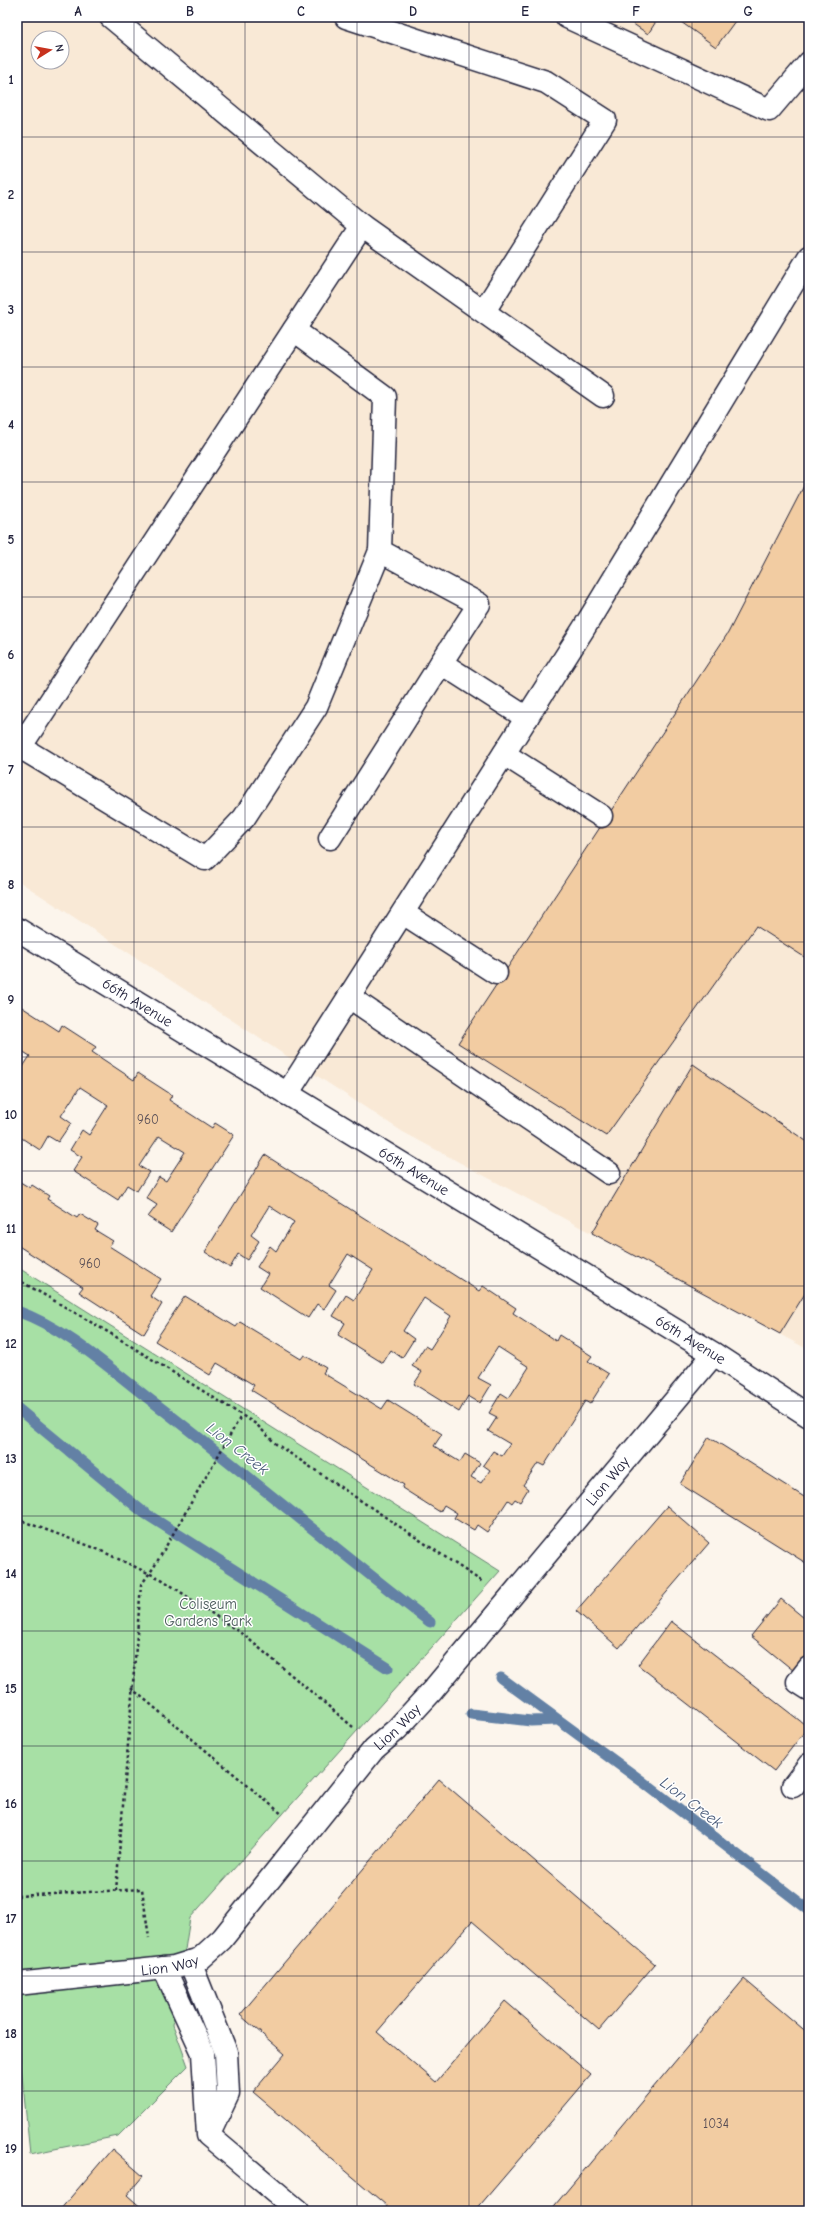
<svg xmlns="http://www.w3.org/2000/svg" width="826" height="2228" font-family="'Comic Neue',sans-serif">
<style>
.built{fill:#f9e9d6;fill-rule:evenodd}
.green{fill:#a7e0a5;stroke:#648170}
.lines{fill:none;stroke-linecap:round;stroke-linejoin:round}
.stream{stroke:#6381a5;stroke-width:11}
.building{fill:#f2cca2;stroke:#22223b}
.minor-casing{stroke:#22223b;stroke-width:25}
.path{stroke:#22223b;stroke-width:2.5;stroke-dasharray:3 3;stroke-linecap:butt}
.minor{stroke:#fff;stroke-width:22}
.grid{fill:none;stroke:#22223b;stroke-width:1;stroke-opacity:0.55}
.labels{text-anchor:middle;stroke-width:3;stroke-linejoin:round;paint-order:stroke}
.number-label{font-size:13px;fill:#564c55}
.street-label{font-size:15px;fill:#22223b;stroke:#fff}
.park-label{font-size:15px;fill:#4a5b5b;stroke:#fff}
.water-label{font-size:16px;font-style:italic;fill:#485a79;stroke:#fff}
.neatline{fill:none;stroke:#22223b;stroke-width:1.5}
.grid-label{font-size:13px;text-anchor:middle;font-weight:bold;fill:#22223b}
</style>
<rect width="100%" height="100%" fill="#fcf5ec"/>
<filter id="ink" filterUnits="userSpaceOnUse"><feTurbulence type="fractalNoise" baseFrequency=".025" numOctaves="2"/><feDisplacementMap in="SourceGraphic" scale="8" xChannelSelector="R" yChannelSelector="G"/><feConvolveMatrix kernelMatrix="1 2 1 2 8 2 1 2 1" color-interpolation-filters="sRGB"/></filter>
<g filter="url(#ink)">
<path class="built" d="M17,17h792v1333l-406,-218 -386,-252zM38,38h24v24h-24z"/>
<path class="green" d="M17,1267l483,304 -310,347 -17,107 15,41 -70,70 -88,18 -13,-128z"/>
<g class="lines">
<path class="stream" d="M17,1311c53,19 96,61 140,94 92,71 181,146 273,217
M17,1408l126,104 245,156
M501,1678l142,104 166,128
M471,1714l60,7 25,-1"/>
</g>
<path class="building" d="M623,17h36l-11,17z
M674,17h64l-22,30z
M809,476v484l-53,-34 -150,210 -148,-93 270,-410z
M17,1004l42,27 3,-6 34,22 -4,5 42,28 4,-7 34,22 -3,5 43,28 3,-5 19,12 -63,97 -23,-15 9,-12 -11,-7 13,-21 7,4 19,-29 -26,-16 -20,30 10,6 -12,19 -10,-6 -9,15 -45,-29 9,-14 -12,-7 12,-20 7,5 19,-30 -28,-18 -19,29 10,7 -13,19 -10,-6 -8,14 -23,-15v-59l13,-20 -13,-8z
M693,1064l116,79v144l-29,47 -188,-101z
M265,1155l214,136 4,-5 33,22 -3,5 43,28 3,-6 33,21 -4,5 21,13 -19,30 -5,-3 -41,65 -6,-3 -15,22 5,4 -8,13 -5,-3 -3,4 -4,-3 -21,32 -10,-7 -3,5 -20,-12 3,-5 -13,-8 -4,7 -38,-24 2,-3 -153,-95 3,-5 -37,-22 -7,12 -55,-34 30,-45 51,31 4,-5 61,37 3,-4 22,13 -3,5 59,36 6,-9 54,34 -8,12 26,16 5,-8 15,9 -9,14 10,6 9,-13 -7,-5 10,-14 9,5 8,-12 -22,-13 9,-14 -8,-4 12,-20 8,5 20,-31 -31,-20 -20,31 13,7 -11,18 -12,-7 -9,16 -45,-28 8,-12 -10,-6 13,-20 5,3 21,-33 -27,-18 -21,33 11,8 -12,19 -11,-8 -8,13 -45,-28 7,-12 -12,-7 13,-21 8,5 19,-30 -25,-16 -19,31 7,5 -12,19 -7,-5 -9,14 -48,-31 8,-13 -11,-7 13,-21 6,5 18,-29 -25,-16 -18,29 8,6 -12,19 -9,-6 -8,14 -25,-16z
M17,1180l13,8 2,-3 17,11 -2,3 30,19 3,-4 18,11 -3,5 18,11 -4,5 52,33 -11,17 12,8 -18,30 -65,-42 4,-5 -66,-42z
M709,1437l100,63v65l-129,-81z
M667,1506l42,37 -90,105 -43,-37z
M781,1599l28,23v31l-15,18 -43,-35z
M671,1621l137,106 -34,44 -136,-106z
M439,1779l216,185 -56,66 -127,-109 -95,111 59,50 69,-81 86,74 -116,136h-82l-140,-119 32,-38 -45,-39z
M744,1979l65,55v177h-259z
M112,2149l31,27 -16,19 18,16h-86z"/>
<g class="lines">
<g class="minor-casing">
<g id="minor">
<path d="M346,17l200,65 59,38 -121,191"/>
<path d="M567,17l202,93 40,-47"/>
<path d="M362,226l241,170"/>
<path d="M380,551l99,53 -38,59 86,55"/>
<path d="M20,747l185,112 39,-41 72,-111 64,-156 5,-154 -91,-67"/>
<path d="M17,752l345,-526 -251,-209"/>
<path d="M504,754l97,62"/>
<path d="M330,838l111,-175"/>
<path d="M403,913l93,60"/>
<path id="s1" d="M17,929l697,425 95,62"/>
<path d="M349,997l260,176"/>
<path d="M287,1094l297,-466 225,-371"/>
<path d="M809,1668l-11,14 11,7"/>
<path d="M793,1786l16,-21"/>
<path d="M190,1962l36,90 2,42 -19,40"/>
<path d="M164,1968l39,85 5,82 90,76"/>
<path id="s2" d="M17,1984l157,-17 26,-8 22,-20 152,-190 23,-20 35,-38 282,-337"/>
</g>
</g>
<path class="path" d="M17,1279l96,56 143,89 20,20 208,139
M17,1519l78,29 68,32 82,56 108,91
M131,1688l152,127
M116,1891l25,-306 13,-18 87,-151
M17,1896l125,-7 7,49"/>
<use href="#minor" class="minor"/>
</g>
</g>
<path class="grid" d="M134,17v2194M245,17v2194M357,17v2194M469,17v2194M581,17v2194M692,17v2194M17,137h792M17,252h792M17,367h792M17,482h792M17,597h792M17,712h792M17,827h792M17,942h792M17,1057h792M17,1171h792M17,1286h792M17,1401h792M17,1516h792M17,1631h792M17,1746h792M17,1861h792M17,1976h792M17,2091h792"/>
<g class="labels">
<g class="number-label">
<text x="148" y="1124">960</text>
<text x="90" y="1268">960</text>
<text x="716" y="2128">1034</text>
</g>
<g class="street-label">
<text dy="5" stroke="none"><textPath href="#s1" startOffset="141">66th Avenue</textPath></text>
<text dy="5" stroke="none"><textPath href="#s1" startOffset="465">66th Avenue</textPath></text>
<text dy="5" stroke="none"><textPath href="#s1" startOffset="789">66th Avenue</textPath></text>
<text dy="5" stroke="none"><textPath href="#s2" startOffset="814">Lion Way</textPath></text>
<text dy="5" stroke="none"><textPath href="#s2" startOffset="490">Lion Way</textPath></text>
<text dy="5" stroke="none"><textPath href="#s2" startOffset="154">Lion Way</textPath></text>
</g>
<g class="park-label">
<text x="208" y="1609">Coliseum<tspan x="208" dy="17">Gardens Park</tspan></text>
</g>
<g class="water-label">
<text transform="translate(238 1448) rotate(38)" y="6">Lion Creek</text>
<text transform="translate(692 1802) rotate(37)" y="6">Lion Creek</text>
</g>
</g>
<rect width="826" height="2228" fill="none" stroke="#fff" stroke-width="44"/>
<g transform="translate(50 50) rotate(79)"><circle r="19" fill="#ffffff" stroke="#a7a7b1"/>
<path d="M0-3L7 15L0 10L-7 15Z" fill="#c8321e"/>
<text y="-6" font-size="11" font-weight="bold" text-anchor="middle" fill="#22223b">N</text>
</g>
<rect x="22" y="22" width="782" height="2184" class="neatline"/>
<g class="grid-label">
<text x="78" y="16">A</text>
<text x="190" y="16">B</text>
<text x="301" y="16">C</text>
<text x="413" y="16">D</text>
<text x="525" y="16">E</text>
<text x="636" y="16">F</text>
<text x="748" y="16">G</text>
<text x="11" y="84">1</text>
<text x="11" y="199">2</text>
<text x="11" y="314">3</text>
<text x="11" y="429">4</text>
<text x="11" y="544">5</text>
<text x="11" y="659">6</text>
<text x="11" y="774">7</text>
<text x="11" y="889">8</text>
<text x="11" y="1004">9</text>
<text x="11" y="1119">10</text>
<text x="11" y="1233">11</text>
<text x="11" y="1348">12</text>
<text x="11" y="1463">13</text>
<text x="11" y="1578">14</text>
<text x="11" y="1693">15</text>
<text x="11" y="1808">16</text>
<text x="11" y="1923">17</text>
<text x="11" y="2038">18</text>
<text x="11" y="2153">19</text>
</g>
</svg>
